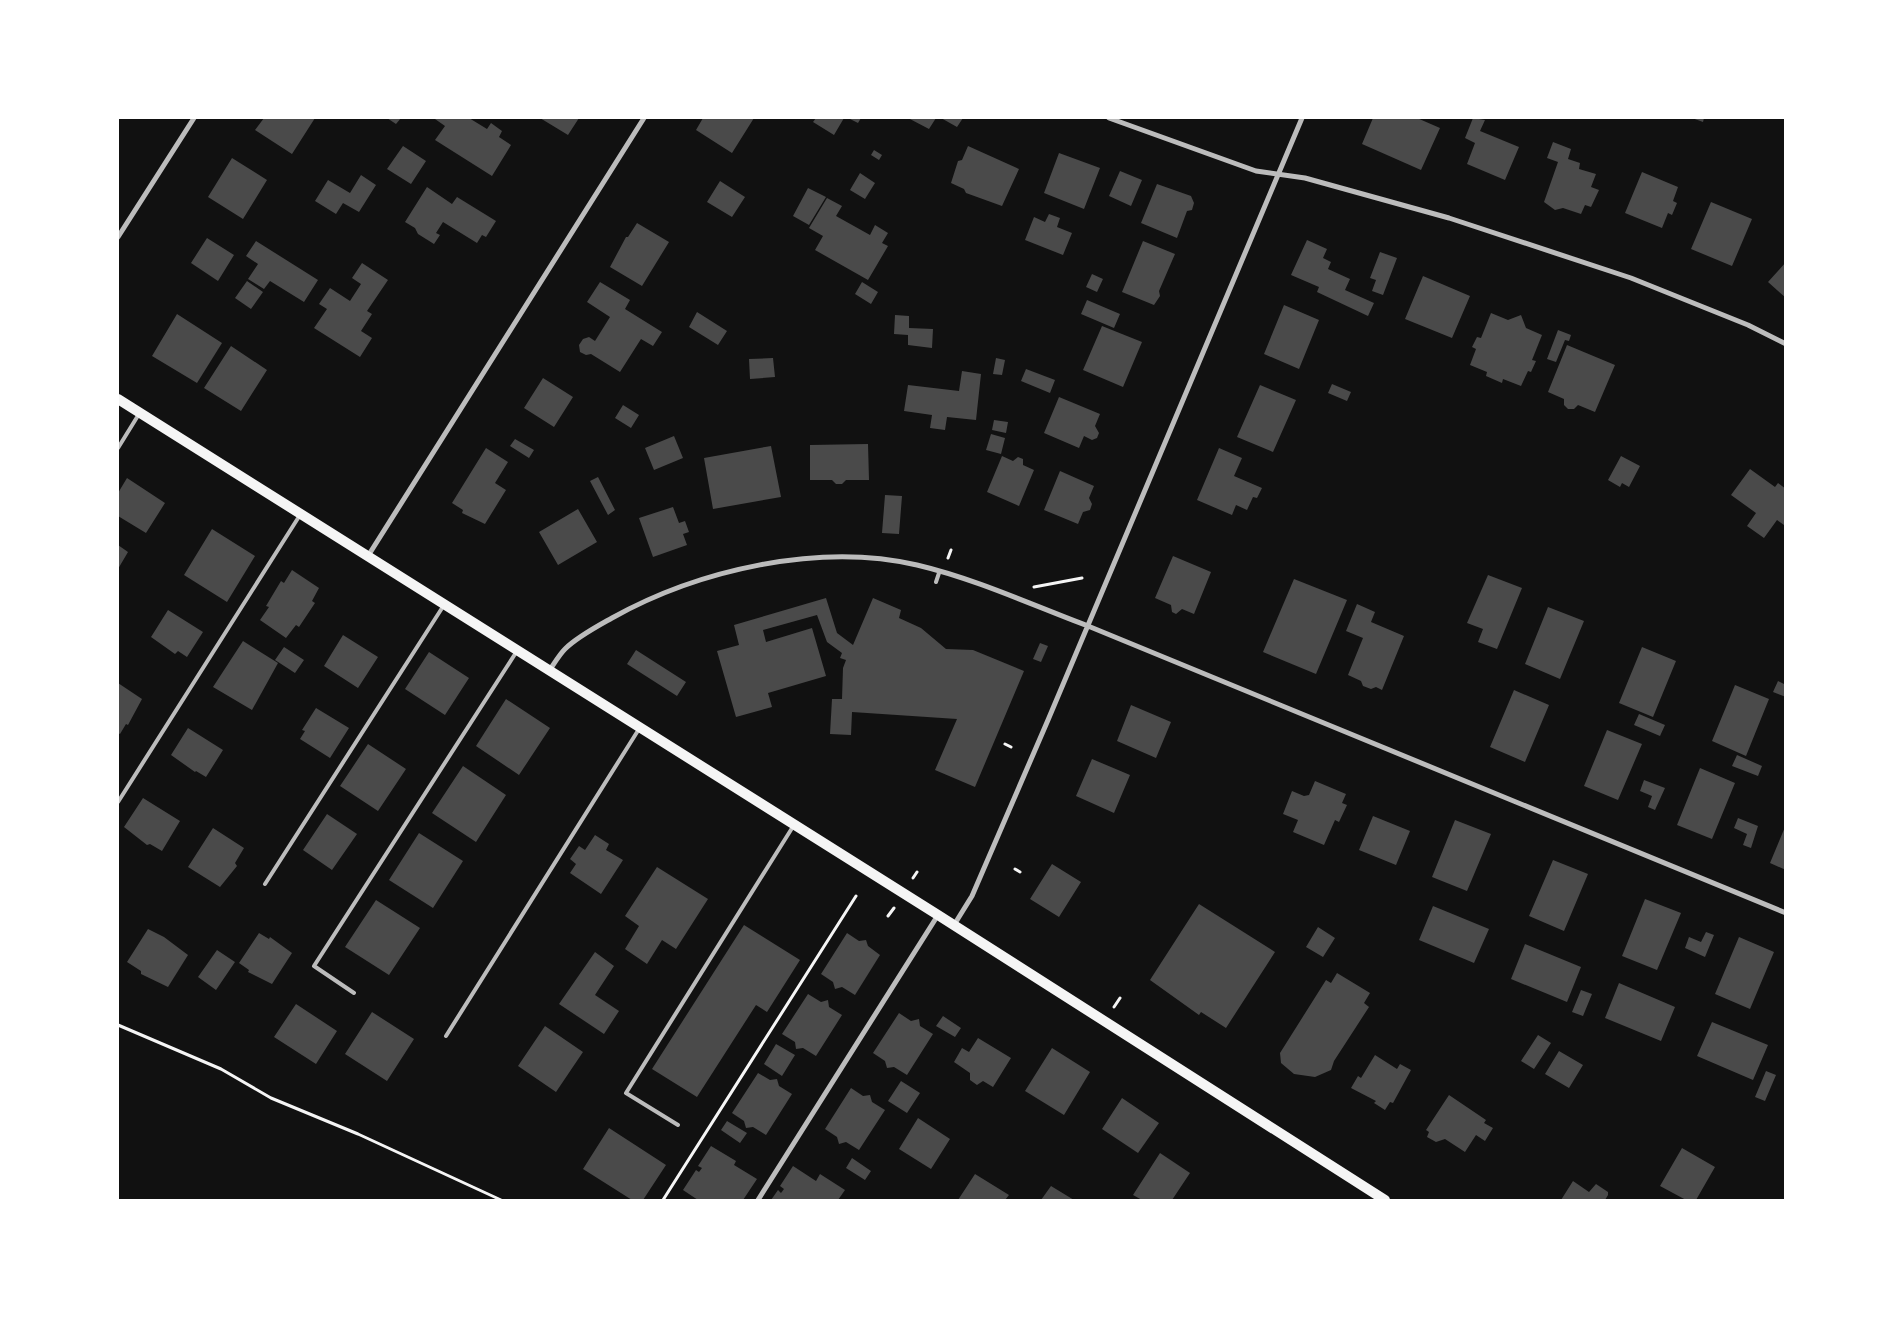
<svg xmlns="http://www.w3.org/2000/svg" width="1903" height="1318" font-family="Barlow,sans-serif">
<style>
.building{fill:#4a4a4a}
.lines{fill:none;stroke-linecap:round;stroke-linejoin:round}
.path{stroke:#f5f5f5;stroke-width:3}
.service{stroke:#bcbcbc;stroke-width:4}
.minor{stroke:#bcbcbc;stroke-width:5}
.secondary{stroke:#f5f5f5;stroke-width:10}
</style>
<rect width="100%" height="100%" fill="#111"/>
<path class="building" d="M264,118h51l-23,36 -37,-24z
M387,118h14l-5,6z
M436,118h33l18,11 4,-6 11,8 -3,6 12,8 -19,31 -57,-36 10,-14 -10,-7z
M540,118h39l-11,17z
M703,118h51l-22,35 -36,-23z
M816,118h28l-10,17 -21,-13z
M848,118h13l-3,5z
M908,118h28l-7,11z
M941,118h22l-6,9z
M1373,118h44l23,10 -19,42 -59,-26z
M1473,118l12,2 -5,11 39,16 -14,33 -38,-16 8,-21 -10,-5z
M1692,118h12l-1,4z
M1553,142l18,7 -3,10 12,4 -1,6 17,5 -5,13 8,3 -8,17 -6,-2 -4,9 -18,-6 -8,2 -11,-8 14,-40 -11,-4z
M403,146l23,15 -15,23 -24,-15z
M968,146l51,23 -17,37 -36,-13 -2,-4 -13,-6 7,-22 4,-1z
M874,150l8,5 -3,5 -8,-5z
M1059,153l41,15 -16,41 -40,-16z
M232,158l35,22 -24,39 -35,-22z
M1120,171l22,9 -11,26 -22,-10z
M1642,172l36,15 -5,14 4,2 -5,12 -4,-2 -6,15 -37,-15z
M860,173l15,10 -10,16 -15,-9z
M361,175l15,10 -17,27 -16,-9 -7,11 -21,-13 13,-21 22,13z
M720,181l25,16 -13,20 -25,-15z
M1157,184l34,12 3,7 -2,7 -5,1 -10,27 -36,-15z
M427,187l25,17 5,-7 39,24 -10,16 -4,-2 -5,8 -34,-21 -7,11 4,2 -6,9 -16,-10 -3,-6 -10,-6z
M808,188l18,9 -17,28 -16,-9z
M827,198l15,8 -6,10 34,19 5,-10 13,8 -6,10 6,3 -20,34 -53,-30 8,-14 -14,-8z
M1711,202l41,17 -20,47 -41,-17z
M1049,214l11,4 -3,9 15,6 -9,22 -38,-15 9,-23 11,5z
M637,223l32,19 -27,44 -32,-19 16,-30h2z
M207,238l27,17 -16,26 -27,-18z
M1307,240l20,9 -4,9 8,4 -3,7 22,10 -5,11 29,13 -6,13 -51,-24 2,-5 -28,-12z
M256,241l62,39 -14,22 -34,-21 -6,8 -16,-10 10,-15 -12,-8z
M1143,241l32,13 -16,37 1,5 -6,9 -32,-13z
M1380,252l17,6 -14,37 -11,-4 4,-11 -6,-2z
M1786,262v36l-18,-16z
M362,263l26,17 -21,31 5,3 -11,17 11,7 -12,19 -46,-29 13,-19 -8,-5 11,-16 20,13 11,-17 -9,-6z
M1092,274l11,5 -6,13 -11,-5z
M1423,276l47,20 -18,42 -47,-19z
M247,281l16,11 -12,17 -16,-11z
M600,282l30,18 -5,9 37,23 -9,14 -12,-7 -21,33 -29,-18 -5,1 -6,-3 -1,-7 4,-6 6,-2 6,4 15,-24 -23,-15z
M862,282l16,10 -7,12 -16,-10z
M1087,300l33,14 -6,14 -33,-14z
M1284,305l35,15 -20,49 -35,-15z
M697,312l30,19 -9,14 -29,-18z
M1491,313l17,7 13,-5 5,13 16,7 -10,25 4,1 -5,11 -3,-1 -7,15 -18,-7 -1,4 -16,-7 1,-4 -17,-7 6,-16 -4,-2 5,-10 4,1z
M177,314l45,29 -25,40 -45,-27z
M895,315l14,1v12l24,1 -1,19 -24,-3v-10l-14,-1z
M1102,326l40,16 -19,45 -40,-17z
M1558,330l13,5 -2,6 -4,-1 -9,22 -9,-3z
M1567,345l48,20 -20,47 -17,-7 -4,4h-6l-4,-4v-6l-16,-7z
M231,346l36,24 -26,41 -37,-23z
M773,358l2,19 -25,2 -1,-20z
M996,358l9,2 -3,15 -9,-1z
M1026,369l29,11 -5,13 -29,-12z
M962,371l19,3 -5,46 -29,-3 -2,13 -15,-2 2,-13 -28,-4 4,-26 51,6z
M543,378l30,19 -19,30 -30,-19z
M1332,384l19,8 -4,9 -19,-8z
M1260,385l36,15 -23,52 -36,-15z
M1059,397l41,17 -5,12 4,7 -2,5 -5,2 -8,-4 -5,12 -35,-15z
M623,405l16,10 -8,13 -16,-10z
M994,420l14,2 -2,11 -14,-3z
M991,434l14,4 -4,16 -15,-4z
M674,436l9,22 -29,12 -9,-22z
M515,439l19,11 -5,8 -19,-12z
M868,444l1,36h-23l-4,4h-6l-4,-4h-22v-35z
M771,446l10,51 -68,12 -9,-51z
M486,448l22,14 -13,21 11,7 -21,34 -23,-11 1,-3 -11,-7z
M1219,448l23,10 -8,18 28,12 -5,10 -4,-1 -6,13 -11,-5 -4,10 -35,-15z
M1002,456l11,5 5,-4 5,2v6l11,5 -15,36 -32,-14z
M1621,456l19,10 -11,21 -7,-4 -2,4 -12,-7z
M1750,469l25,18 3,-4 8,6v35l-2,1 -7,-5 -13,18 -17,-12 9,-13 -25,-18z
M1060,471l34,15 -5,12 3,6 -2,6 -7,2 -5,12 -34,-14z
M598,477l17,33 -7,5 -18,-34z
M127,478l38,25 -19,30 -28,-17v-23z
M885,495l17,1 -3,38 -17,-1z
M673,507l6,16 6,-2 4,11 -6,2 4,11 -34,12 -14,-39z
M578,509l19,33 -39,23 -19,-33z
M212,529l43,27 -28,46 -43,-27z
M118,545l10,7 -10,17z
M1173,556l38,16 -17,42 -12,-5 -6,5 -4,-2 -1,-7 -16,-7z
M292,570l27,18 -7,13 3,2 -16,24 -3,-2 -10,13 -26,-18 9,-13 -3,-1 15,-25 3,2z
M1488,575l34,13 -25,61 -19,-7 5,-13 -16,-6z
M1294,579l53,21 -31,74 -53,-22z
M826,598l11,35 16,12 20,-47 28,12 -2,8 22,10 25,21 27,1 51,21 -49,116 -40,-17 22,-51 -105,-7 -1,23 -21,-1 2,-35h10l1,-31 3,-8 -6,-2 2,-5 -15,-11 -10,-27 -54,15 3,12 46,-14 14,48 -58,17 4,14 -36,10 -19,-66 22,-6 -5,-20z
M1357,604l18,8 -4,10 33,14 -22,54 -6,-3 -5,2 -8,-3 -2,-5 -13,-6 15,-37 -17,-7z
M1548,607l36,14 -24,58 -35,-15z
M168,610l35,22 -16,25 -9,-6 -3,3 -24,-17z
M343,635l35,22 -20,31 -34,-22z
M243,641l35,22 -26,47 -39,-23z
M1040,643l8,3 -7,16 -8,-3z
M284,647l20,13 -9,13 -20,-13z
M1642,647l34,14 -23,56 -34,-14z
M636,650l50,32 -9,14 -50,-32z
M429,652l40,26 -24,37 -40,-26z
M1778,681l8,4v12l-13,-5z
M118,683l24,16 -14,26 -2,-1 -6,10 -2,-1z
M1735,685l34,14 -23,57 -34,-15z
M1514,690l35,15 -24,57 -35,-15z
M506,699l44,29 -31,47 -43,-29z
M1131,705l40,17 -15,36 -39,-17z
M316,708l33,20 -19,30 -30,-19 5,-8 -3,-1z
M1639,714l26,11 -5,11 -26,-11z
M188,728l35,22 -17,27 -10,-6 -1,1 -24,-17z
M1607,730l35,14 -24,56 -34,-14z
M368,744l38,25 -28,42 -38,-25z
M1737,755l25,11 -4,10 -26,-10z
M1092,759l38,16 -16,38 -38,-17z
M463,766l43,29 -30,47 -44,-29z
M1700,768l35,15 -23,56 -35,-14z
M1644,780l21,8 -10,22 -7,-3 4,-11 -12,-5z
M1315,781l31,13 -4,9 5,2 -8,17 -4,-2 -11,25 -31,-13 5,-12 -15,-6 9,-23 12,5 5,-1z
M143,798l37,23 -18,30 -12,-7 -3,1 -23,-18z
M327,814l30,20 -25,36 -29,-20z
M1373,816l37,15 -14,34 -37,-15z
M1738,818l20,8 -7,22 -8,-3 4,-11 -13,-6z
M1455,820l36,14 -24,57 -35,-14z
M1785,827h1v43l-16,-7z
M213,828l31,20 -9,15 2,3 -17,21 -32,-20z
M419,833l44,28 -30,47 -44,-28z
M595,835l14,9 -3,6 17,10 -22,34 -31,-21 6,-9 -6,-5 9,-13 6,4z
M1553,860l35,14 -24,57 -35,-15z
M1052,864l29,18 -22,35 -29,-18z
M657,867l51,32 -32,50 -14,-9 -15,24 -22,-15 14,-23 -14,-10z
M1645,899l36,14 -24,57 -35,-14z
M376,900l44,28 -31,47 -44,-28z
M1199,904l76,48 -49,76 -25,-16 -2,3 -49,-35z
M1433,906l56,23 -15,34 -55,-23z
M744,925l56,35 -33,52 -11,-7 -59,92 -45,-28z
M1318,927l17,11 -12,19 -17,-10z
M148,929l16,8 24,18 -20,32 -27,-13v-3l-14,-9z
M1706,932l8,3 -9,22 -20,-9 4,-11 12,5z
M259,933l10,6 1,-2 22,16 -20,31 -24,-12 1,-2 -10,-7z
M847,933l12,8 7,-1 2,6 12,9 -25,40 -13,-8 -7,2 -2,-7 -12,-8z
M1739,937l35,15 -24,57 -35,-15z
M1525,944l56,23 -14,35 -56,-23z
M217,950l18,12 -19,28 -18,-13z
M595,952l19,14 -19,29 24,16 -15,23 -45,-30z
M1337,973l33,20 -6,10 5,4 -35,54 -3,9 -16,7 -21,-3 -13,-11 -1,-10 46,-73 5,3z
M1619,983l56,24 -14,34 -56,-23z
M1581,990l11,4 -9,22 -11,-4z
M808,994l13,8 7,-2 1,7 13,8 -26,41 -13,-8 -7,1 -1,-7 -13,-8z
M296,1004l41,27 -21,33 -42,-27z
M372,1012l42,27 -27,42 -42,-27z
M899,1013l12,8 8,-2 1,7 13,8 -26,41 -13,-8 -7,1 -2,-7 -12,-8z
M943,1016l18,12 -6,9 -19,-11z
M1712,1022l56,23 -15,35 -56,-24z
M545,1026l38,26 -27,40 -38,-26z
M1538,1035l13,8 -17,26 -13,-8z
M978,1038l33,20 -18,29 -10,-6 -6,4 -7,-5v-7l-16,-11 8,-14 7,4z
M776,1044l19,11 -13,21 -18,-12z
M1052,1048l38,24 -26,43 -39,-24z
M1559,1051l24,14 -14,23 -24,-14z
M1375,1055l22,14 3,-5 11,6 -18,33 -3,-1 -5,8 -11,-7 2,-2 -25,-13 7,-12 3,2z
M1766,1071l10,4 -11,26 -10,-4z
M758,1073l12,7 7,-1 2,7 13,8 -26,41 -13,-8 -7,1 -2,-7 -12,-8z
M901,1081l19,12 -13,20 -19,-12z
M851,1088l12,8 7,-1 2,7 13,8 -26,40 -13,-8 -7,2 -2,-7 -12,-8z
M1449,1095l37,25 -2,3 9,5 -8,13 -9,-6 -11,17 -20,-13 -9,3 -9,-5 2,-5 -3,-2z
M1122,1098l37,25 -21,30 -36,-24z
M918,1118l32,21 -19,30 -32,-20z
M727,1121l20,12 -7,10 -19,-13z
M609,1128l57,37 -23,35h-11l-49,-31z
M711,1146l25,15 -2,4 23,14 -14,21h-45l-15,-10 13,-20 3,2 3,-4 -4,-2z
M1682,1148l33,19 -19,33h-10l-26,-14z
M1160,1153l30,20 -18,27h-30l-9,-5z
M852,1158l19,13 -6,9 -19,-12z
M793,1166l23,15 4,-7 25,16 -7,10h-67l7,-10 3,3 3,-4 -4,-3z
M975,1174l34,21 -4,5h-47z
M1573,1181l16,11 7,-8 12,8v3l-3,5h-44z
M1051,1186l23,14h-33z"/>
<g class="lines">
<path class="path" d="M948,558l3,-8
M1034,587l48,-9
M1005,744l6,3
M1015,869l5,3
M913,878l4,-6
M888,916l6,-8
M1114,1007l6,-9
M118,1025l103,44 50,29 87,36 143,66
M663,1200l193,-304"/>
<path class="service" d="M118,448l21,-34
M936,582l3,-9
M118,802l182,-287
M265,884l179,-279
M354,993l-40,-27 203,-315
M446,1036l193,-307
M678,1125l-52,-32 168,-268"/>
<path class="minor" d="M1109,118l147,53 49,7 144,40 182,60 117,47 38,19
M118,237l76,-119
M368,556l276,-438
M549,671c5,-7 10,-16 16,-22 12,-12 31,-22 47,-31 86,-48 207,-76 305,-53 59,14 115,40 171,61l698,287
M954,925l18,-29 76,-176 254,-602
M758,1200l180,-285"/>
<path class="secondary" d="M118,399l820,516 447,285"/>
</g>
<rect width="1903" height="1318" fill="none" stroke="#ffffff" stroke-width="238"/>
</svg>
